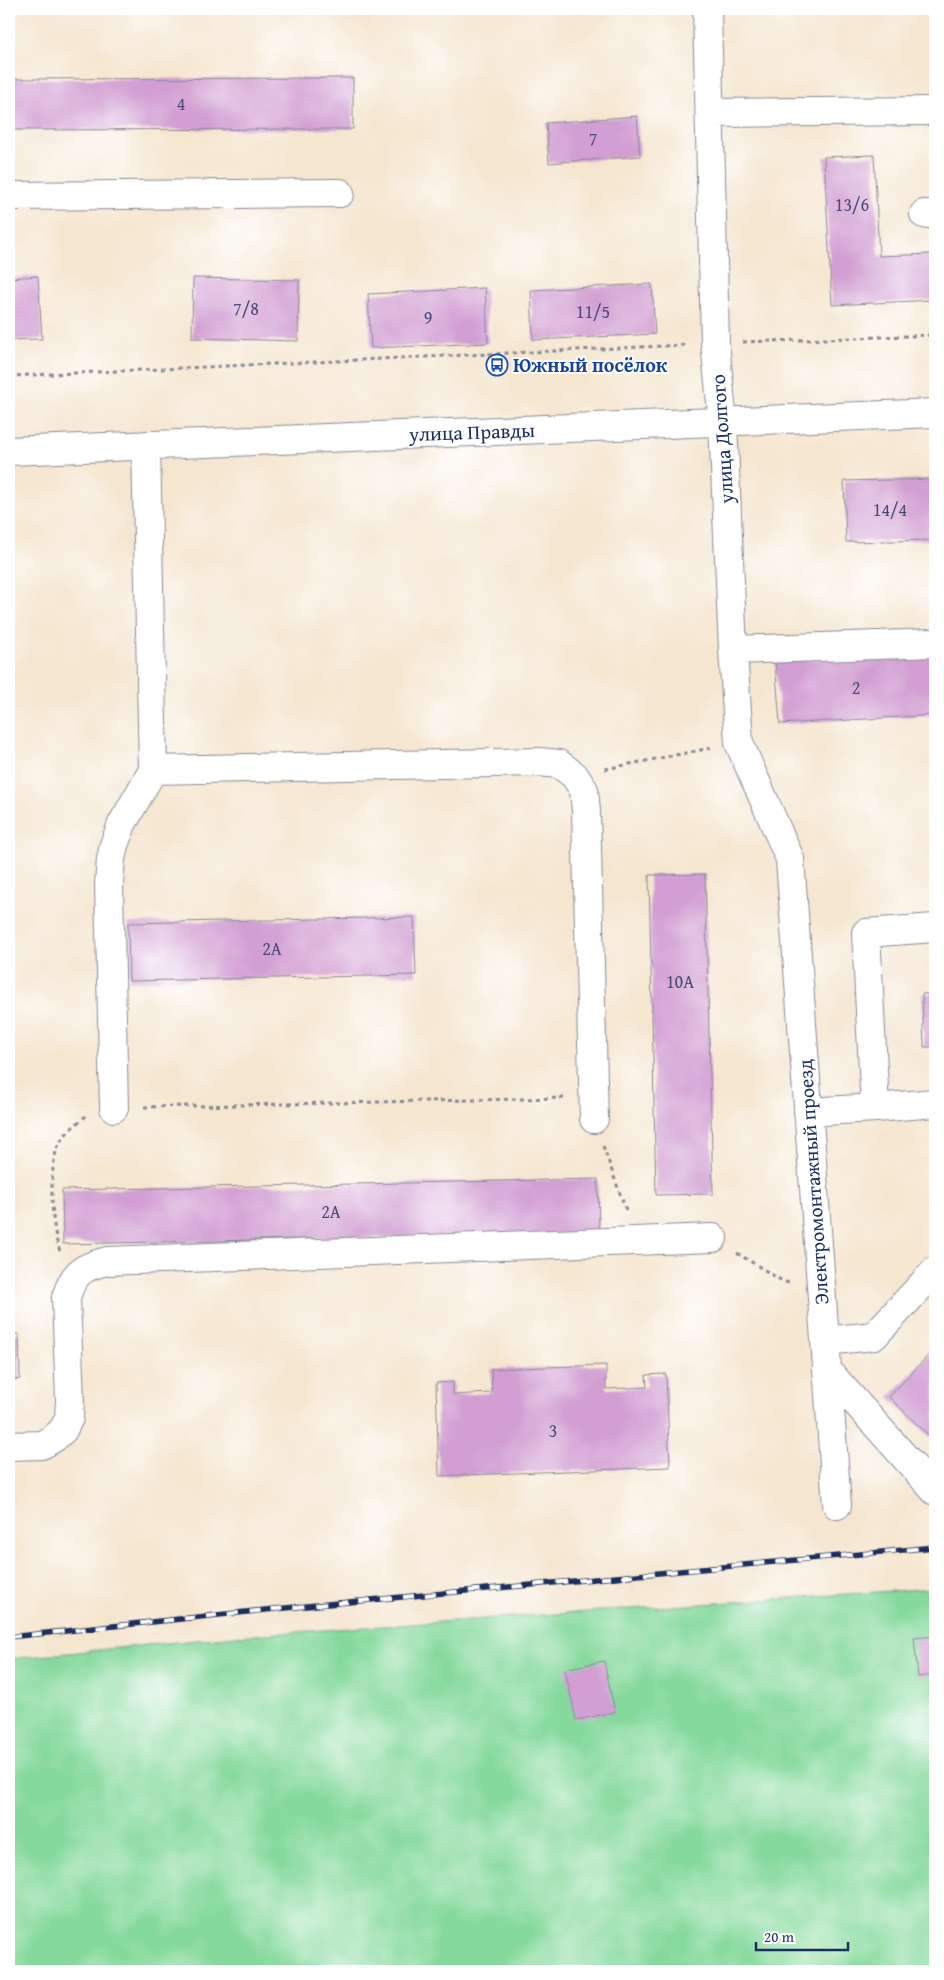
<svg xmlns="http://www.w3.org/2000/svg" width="944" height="1980" font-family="'Gentium Book Plus',serif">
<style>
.green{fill:#85d99c;stroke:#50847d}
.building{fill:#d29ed3}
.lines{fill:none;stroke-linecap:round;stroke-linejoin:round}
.minor-casing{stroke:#888a97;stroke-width:30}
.path{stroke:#888a97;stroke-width:3;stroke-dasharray:4 4;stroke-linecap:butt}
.minor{stroke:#fff;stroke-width:28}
.rail-casing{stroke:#1b2f5e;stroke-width:5.5}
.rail{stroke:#fff;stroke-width:4;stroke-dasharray:11;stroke-linecap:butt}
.labels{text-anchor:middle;stroke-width:4;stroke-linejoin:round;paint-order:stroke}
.number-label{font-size:18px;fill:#494b7b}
.transit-label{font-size:20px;font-weight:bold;fill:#164399;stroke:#fff;text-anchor:start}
.street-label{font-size:20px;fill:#1b2f5e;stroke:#fff}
</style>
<rect width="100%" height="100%" fill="#fff"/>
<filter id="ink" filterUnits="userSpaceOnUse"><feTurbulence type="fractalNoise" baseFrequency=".02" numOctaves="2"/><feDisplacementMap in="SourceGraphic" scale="10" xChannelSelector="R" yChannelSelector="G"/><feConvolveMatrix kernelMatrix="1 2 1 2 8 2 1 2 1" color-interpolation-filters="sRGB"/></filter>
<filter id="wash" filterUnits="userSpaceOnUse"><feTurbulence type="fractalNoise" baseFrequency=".0096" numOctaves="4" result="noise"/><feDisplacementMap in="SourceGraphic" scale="20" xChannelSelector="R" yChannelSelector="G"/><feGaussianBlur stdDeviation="1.12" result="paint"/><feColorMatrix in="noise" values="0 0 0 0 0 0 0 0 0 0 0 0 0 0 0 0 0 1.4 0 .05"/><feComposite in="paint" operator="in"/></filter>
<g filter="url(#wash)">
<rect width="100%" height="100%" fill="#f5e6d0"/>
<path class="green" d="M935,1588v383h-926v-312l227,-23z"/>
<g id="blocks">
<path class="building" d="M353,78v51l-344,1v-51z
M637,116l3,40 -91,7 -3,-40z
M874,155l5,101 56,-2v46l-103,5 -8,-148z
M38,276l4,63 -33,1v-62z
M193,278l106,2 -1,61 -106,-3z
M652,284l3,50 -122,6 -2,-50z
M485,288l3,55 -117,5 -3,-54z
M935,479v61l-89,2 -2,-61z
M935,654v61l-155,9 -5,-63z
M705,874l8,320 -57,1 -7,-320z
M414,917l2,58 -287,6 -1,-58z
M935,993v54h-11l-2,-53z
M598,1179l1,54 -536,11 -1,-54z
M9,1334h10l1,45 -11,1z
M935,1348v83l-5,6 -41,-40z
M606,1365v24l41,-2 -1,-12 20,-1 4,93 -231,9 -3,-93 17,-1v13l39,-2 -1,-24z
M935,1636v39l-17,2 -4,-39z
M604,1661l11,51 -39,8 -11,-51z"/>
</g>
</g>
<g filter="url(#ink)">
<use href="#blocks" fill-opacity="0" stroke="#888a97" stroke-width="1"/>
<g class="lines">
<g class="minor-casing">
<path id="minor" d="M707,9l8,334 8,80 10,227 6,93 51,116 47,646
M710,113l225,-2
M9,196l331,-3
M924,214h11
M146,445l7,325 386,-8 20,2 15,11 10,15 2,21 8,308
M9,451l926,-38
M733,650l202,-7
M114,1108l-5,-224 2,-25 3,-14 8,-21 31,-54
M875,1108l60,-5
M808,1112l67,-4 -9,-175 69,-5
M825,1341l49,-5 61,-65
M827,1370l108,121
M9,1446l33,-1 12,-7 9,-8 6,-12 1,-18 -4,-102c7,-25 16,-31 41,-37l606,-23"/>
</g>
<path class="path" d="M743,342l192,-7
M9,376l676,-31
M605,769l106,-21
M144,1107l421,-9
M603,1146l24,67
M60,1251c-9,-20 -12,-87 -1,-107 7,-12 17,-20 27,-28
M737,1253l47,29 8,1"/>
<use href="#minor" class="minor"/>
<g class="rail-casing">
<path id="rail" d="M9,1637l266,-28 660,-62"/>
</g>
<use href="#rail" class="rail"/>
</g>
</g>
<defs>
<g id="bus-ring" transform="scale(1.125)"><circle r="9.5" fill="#fff" stroke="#1a4fb4" stroke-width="1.5"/><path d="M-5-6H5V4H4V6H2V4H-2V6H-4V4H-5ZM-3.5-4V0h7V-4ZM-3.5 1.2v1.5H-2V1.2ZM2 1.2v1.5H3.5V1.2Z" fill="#1a4fb4"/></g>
</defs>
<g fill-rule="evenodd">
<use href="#bus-ring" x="497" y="365"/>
</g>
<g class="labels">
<g class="number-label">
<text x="181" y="110">4</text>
<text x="593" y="145">7</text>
<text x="852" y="211">13/6</text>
<text x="246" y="315">7/8</text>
<text x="593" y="318">11/5</text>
<text x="428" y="324">9</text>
<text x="890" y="516">14/4</text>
<text x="856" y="694">2</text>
<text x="272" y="955">2А</text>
<text x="680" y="988">10А</text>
<text x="331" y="1218">2А</text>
<text x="553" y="1437">3</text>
</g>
<g class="transit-label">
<text x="513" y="372">Южный посёлок</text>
</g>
<g class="street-label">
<text transform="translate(472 432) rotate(-2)" y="7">улица Правды</text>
<text transform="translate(722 439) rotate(-94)" y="7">улица Долгого</text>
<text transform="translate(813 1182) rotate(-94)" y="7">Электромонтажный проезд</text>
</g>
</g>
<rect width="944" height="1980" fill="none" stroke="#fff" stroke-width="30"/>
<path d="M756 1942v8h92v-8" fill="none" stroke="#1b2f5e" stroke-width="2.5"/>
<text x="764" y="1942" font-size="15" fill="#1b2f5e" stroke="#ffffff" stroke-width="4" paint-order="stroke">20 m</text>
</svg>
